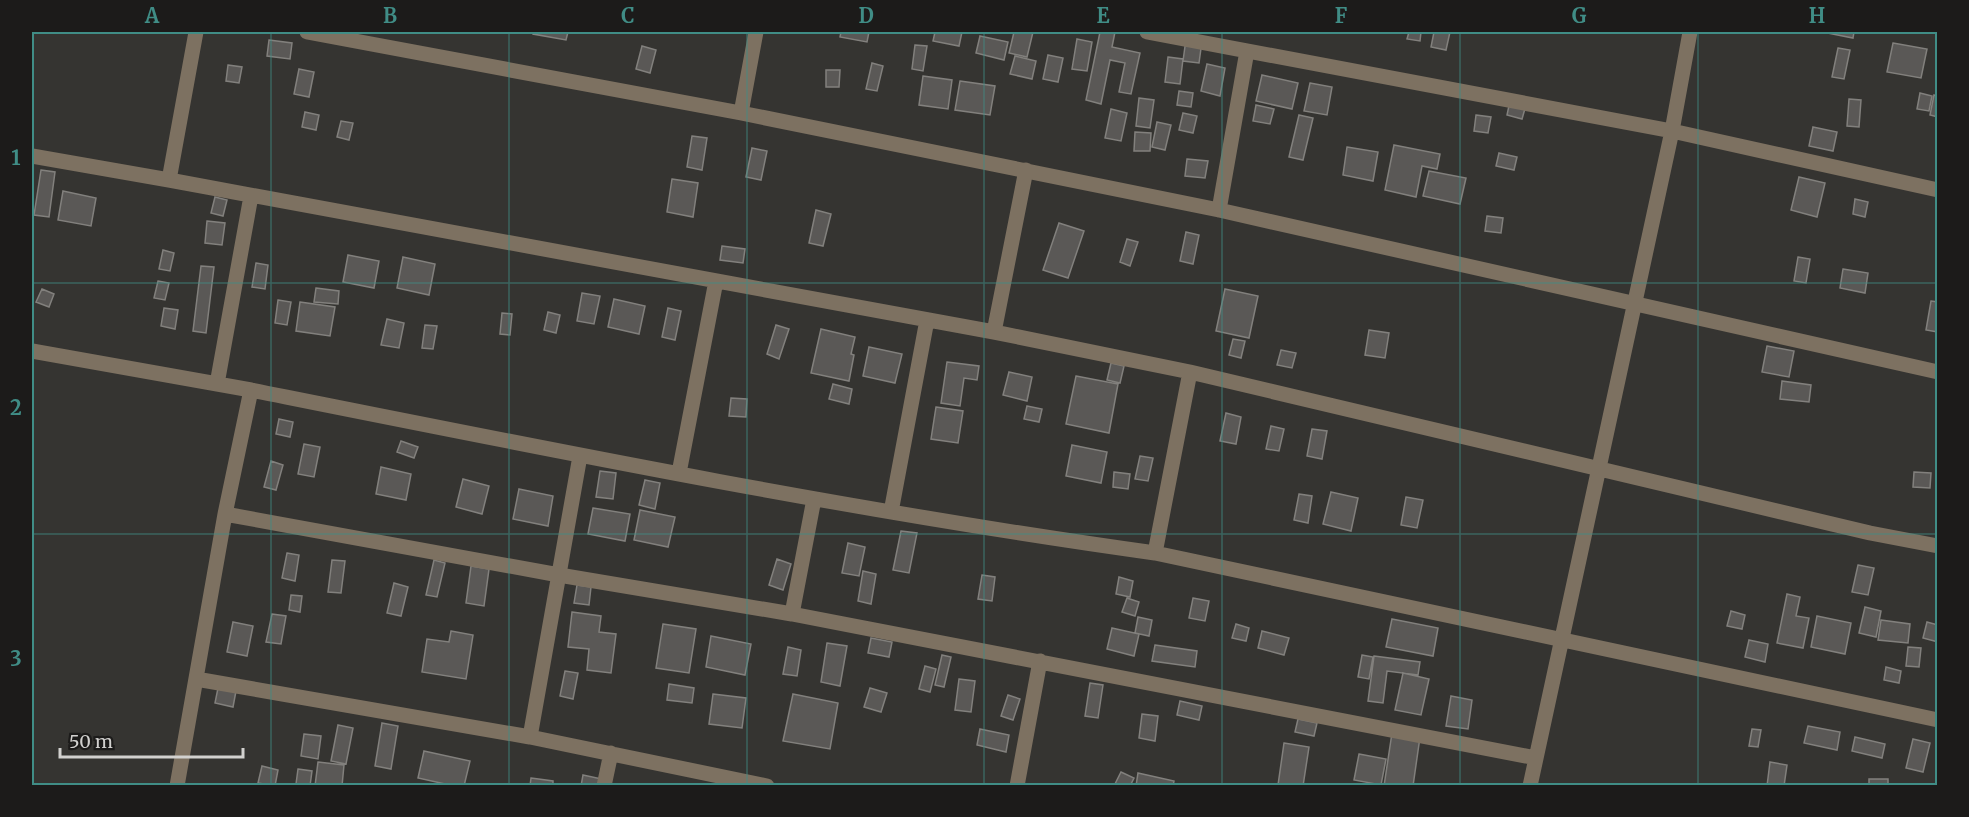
<svg xmlns="http://www.w3.org/2000/svg" width="1969" height="817" font-family="Merriweather,serif">
<style>
.building{fill:#5a5856;stroke:#82807d;stroke-width:1.5}
.lines{fill:none;stroke-linecap:round;stroke-linejoin:round}
.minor{stroke:#7d7161;stroke-width:15}
.grid{fill:none;stroke:#408d86;stroke-width:1.5;stroke-opacity:0.55}
.neatline{fill:none;stroke:#408d86;stroke-width:2}
.grid-label{font-size:20px;text-anchor:middle;font-weight:bold;fill:#408d86}
</style>
<rect width="100%" height="100%" fill="#353431"/>
<path class="building" d="M533,32h35l-2,8 -33,-6z
M841,32h28l-2,10 -27,-5z
M935,32h27l-3,14 -26,-5z
M1014,32h19l-6,25 -18,-4z
M1100,32h15l-3,15 28,6 -9,41 -12,-2 6,-29 -15,-3 -9,44 -15,-4z
M1409,32h12l-1,9 -13,-2z
M1434,32h16l-4,18 -15,-3z
M1827,32h27l-1,6 -26,-5z
M980,36l28,6 -4,18 -28,-7z
M1077,39l15,3 -5,29 -15,-2z
M1186,39l16,2 -3,22 -16,-2z
M269,40l23,3 -2,16 -23,-3z
M1893,43l34,6 -6,29 -34,-6z
M915,45l12,1 -4,25 -11,-2z
M642,46l14,4 -6,23 -14,-4z
M1838,48l12,2 -6,29 -12,-2z
M1048,55l15,3 -5,24 -15,-3z
M1015,56l21,5 -4,18 -22,-5z
M1168,57l15,2 -3,25 -15,-2z
M872,63l11,3 -6,25 -11,-2z
M1207,64l18,4 -5,28 -19,-5z
M228,65l14,2 -3,16 -13,-2z
M299,69l15,3 -5,25 -15,-3z
M826,70h14l-1,17h-13z
M1262,75l36,8 -6,26 -36,-8z
M923,76l29,4 -4,29 -29,-4z
M960,81l35,5 -5,29 -35,-5z
M1310,83l22,4 -5,28 -23,-4z
M1179,91l14,2 -2,14 -14,-2z
M1920,93l12,3 -3,15 -12,-2z
M1934,95l4,1v21l-8,-2z
M1139,98l15,2 -4,28 -14,-2z
M1849,99l12,1 -2,27 -12,-1z
M1510,101l16,4 -4,14 -15,-4z
M1256,105l18,4 -4,15 -17,-3z
M1111,109l16,4 -6,28 -16,-3z
M305,112l14,3 -3,15 -14,-3z
M1183,113l14,3 -4,17 -14,-3z
M1299,115l14,3 -10,42 -14,-3z
M1476,115l15,2 -3,16 -14,-2z
M341,121l12,2 -4,17 -12,-3z
M1157,122l14,3 -6,25 -13,-3z
M1813,127l24,5 -4,19 -24,-5z
M1135,132l16,1 -1,18h-16z
M692,136l15,2 -5,32 -15,-3z
M1394,145l46,9 -3,15 -15,-3 -6,31 -31,-7z
M1347,147l31,5 -5,29 -30,-6z
M752,148l15,3 -6,29 -15,-3z
M1499,153l18,4 -3,13 -18,-4z
M1187,159l21,2 -3,17 -20,-2z
M41,170l14,2 -6,45 -15,-2z
M1429,171l37,7 -6,26 -37,-8z
M1799,177l26,6 -8,34 -26,-7z
M672,179l26,4 -5,34 -26,-5z
M63,191l33,7 -5,28 -33,-6z
M215,197l12,3 -4,16 -12,-3z
M1855,199l13,3 -3,15 -12,-3z
M816,210l15,4 -8,32 -14,-3z
M1487,216l16,2 -2,15 -16,-2z
M207,221l18,2 -3,22 -17,-2z
M1059,223l25,8 -16,47 -25,-8z
M1186,232l13,3 -6,29 -13,-3z
M1127,239l11,3 -8,24 -10,-4z
M722,246l23,3 -2,14 -23,-3z
M163,250l11,3 -4,18 -11,-2z
M348,255l31,6 -5,27 -31,-6z
M403,257l32,7 -6,31 -32,-7z
M1798,257l12,2 -4,24 -12,-2z
M256,263l12,2 -3,24 -13,-2z
M201,266l13,1 -8,66 -13,-2z
M1843,269l25,4 -3,20 -25,-5z
M158,281l11,2 -4,17 -11,-2z
M316,288l23,3 -1,13 -24,-2z
M42,289l12,5 -5,13 -13,-5z
M1225,289l33,7 -9,42 -33,-7z
M582,293l18,3 -6,28 -17,-3z
M614,299l31,7 -6,28 -31,-7z
M278,300l13,2 -4,23 -12,-2z
M1931,301l7,1v30l-12,-2z
M300,302l35,5 -5,29 -34,-5z
M164,308l14,2 -3,19 -14,-3z
M668,308l13,3 -6,29 -13,-3z
M548,312l12,3 -4,18 -12,-3z
M502,313l10,1 -2,21 -10,-1z
M387,319l17,4 -5,25 -18,-3z
M425,325l12,1 -4,23 -11,-1z
M776,325l13,4 -10,30 -12,-5z
M821,329l34,8 -4,17 3,1 -5,26 -38,-8z
M1369,330l20,3 -4,25 -20,-3z
M1233,339l12,2 -4,17 -12,-3z
M1767,346l27,5 -5,26 -27,-5z
M869,347l33,7 -7,29 -32,-7z
M1281,350l15,3 -4,15 -15,-3z
M947,362l32,4 -2,14 -13,-2 -4,28 -19,-3z
M1111,363l13,3 -4,17 -13,-3z
M1009,372l23,5 -5,24 -24,-6z
M1076,376l42,8 -9,49 -43,-9z
M1782,381l29,4 -2,17 -29,-3z
M833,384l19,5 -3,15 -20,-5z
M731,398l16,1 -1,18 -17,-1z
M1027,406l15,3 -3,13 -15,-3z
M936,407l27,4 -5,32 -27,-4z
M1226,413l15,4 -5,27 -16,-3z
M279,419l14,3 -3,15 -14,-3z
M1271,426l13,3 -5,22 -13,-2z
M1312,429l15,2 -5,28 -15,-3z
M401,441l17,6 -4,11 -17,-6z
M304,444l16,3 -6,30 -16,-3z
M1072,445l35,7 -6,31 -35,-7z
M1140,456l13,2 -5,23 -13,-2z
M271,461l12,4 -7,25 -12,-3z
M381,467l30,7 -5,26 -30,-6z
M600,471l16,2 -3,26 -17,-2z
M1114,472l16,2 -2,15 -15,-2z
M1914,472l17,1 -1,15 -17,-1z
M463,479l26,7 -7,28 -26,-7z
M645,480l15,3 -5,26 -16,-4z
M519,489l34,7 -5,30 -35,-7z
M1331,492l27,6 -7,33 -28,-7z
M1299,494l13,2 -4,27 -14,-3z
M1406,497l17,3 -6,28 -16,-3z
M593,508l37,6 -5,27 -37,-7z
M640,510l35,7 -7,30 -34,-7z
M901,531l16,2 -8,40 -16,-3z
M848,543l17,4 -6,29 -17,-3z
M287,553l12,2 -4,26 -13,-3z
M777,559l14,5 -8,26 -14,-5z
M332,560l13,1 -4,32 -13,-1z
M434,560l11,3 -8,34 -11,-2z
M1858,565l16,3 -6,27 -16,-3z
M471,566l18,3 -5,37 -18,-3z
M863,571l13,3 -5,30 -13,-3z
M982,575l13,2 -3,24 -14,-2z
M1119,577l14,4 -3,16 -14,-3z
M394,583l14,4 -7,29 -14,-3z
M577,585l14,2 -2,18 -15,-2z
M1787,594l13,3 -4,19 13,2 -6,30 -26,-5z
M291,595l11,1 -2,16 -11,-2z
M1127,598l12,4 -4,14 -13,-4z
M1193,598l16,3 -4,20 -16,-3z
M1865,607l16,4 -5,26 -17,-4z
M1731,611l14,4 -3,14 -15,-3z
M572,612l29,4 -2,16 17,2 -5,39 -24,-3 2,-21 -21,-2z
M272,614l14,2 -5,28 -15,-2z
M1817,616l34,7 -6,31 -34,-7z
M1138,617l14,3 -3,16 -14,-3z
M1392,619l46,9 -5,28 -47,-9z
M1881,620l29,4 -2,19 -30,-3z
M233,622l20,4 -6,30 -20,-4z
M1927,622l11,3v17l-15,-4z
M663,624l33,5 -7,44 -33,-5z
M1236,624l13,4 -3,13 -14,-3z
M1112,628l27,6 -5,22 -27,-7z
M451,631l22,4 -7,44 -44,-7 5,-33 22,3z
M1262,631l27,7 -5,17 -26,-7z
M711,636l40,8 -6,31 -39,-8z
M871,638l21,4 -3,15 -21,-4z
M1749,640l19,4 -3,18 -20,-5z
M827,643l20,3 -7,40 -19,-4z
M1155,645l42,6 -2,16 -43,-6z
M788,647l13,3 -4,26 -14,-2z
M1908,647l13,1 -2,19 -13,-1z
M942,655l9,2 -7,30 -9,-2z
M1362,655l11,2 -4,22 -11,-2z
M1374,656l46,6 -2,13 -31,-4 -4,32 -15,-2z
M925,666l11,3 -6,23 -11,-3z
M1886,667l15,4 -2,12 -15,-3z
M565,671l13,2 -5,26 -13,-3z
M1403,673l26,6 -8,36 -26,-5z
M959,679l16,2 -4,31 -16,-2z
M1090,683l13,2 -5,33 -13,-2z
M669,684l25,4 -2,15 -25,-3z
M218,688l18,3 -3,16 -18,-4z
M870,688l17,5 -6,19 -17,-5z
M713,694l33,4 -4,30 -33,-4z
M793,694l45,9 -8,46 -47,-8z
M1008,695l12,4 -7,21 -12,-4z
M1451,696l21,4 -4,29 -22,-3z
M1180,701l22,5 -3,14 -22,-5z
M1142,714l16,2 -3,25 -16,-3z
M1298,719l19,4 -3,13 -19,-4z
M382,723l16,3 -7,43 -16,-3z
M338,725l15,3 -7,36 -15,-3z
M1808,726l32,6 -3,18 -33,-7z
M980,729l29,6 -3,17 -29,-7z
M1752,729l9,1 -3,17 -9,-1z
M1392,733l28,4 -7,49h-29z
M304,734l17,2 -3,23 -17,-3z
M1855,737l30,7 -3,14 -30,-7z
M1913,739l17,4 -7,29 -17,-4z
M1284,743l25,4 -6,39 -25,-1z
M424,751l46,10 -6,25h-10l-36,-8z
M1359,754l27,5 -5,26 -27,-5z
M318,762l26,3 -2,21h-27z
M1770,762l17,3 -3,21h-17z
M262,766l16,4 -3,16 -17,-3z
M298,769l14,2 -2,15 -14,-2z
M1121,772l13,6 -4,8h-16z
M1138,773l36,8 -1,5h-37z
M583,775l28,6 -1,5h-29z
M531,778l22,3v5h-23z
M1869,779h19v7h-19z"/>
<g class="lines">
<path class="minor" d="M307,32l434,81 478,97 719,162
M1147,32l525,99 266,59
M741,113l15,-81
M32,156l137,24 825,152 196,40 680,161 68,13
M169,180l27,-148
M1219,210l28,-159
M994,332l32,-162
M32,351l219,39
M217,384l34,-188
M679,473l37,-192
M891,512l36,-192
M225,514l334,61 233,39 744,144
M1155,553l35,-181
M792,614l22,-115
M196,679l334,58 237,49
M530,737l50,-281
M177,786l48,-272 26,-124c300,60 601,121 904,163l783,167
M604,786l7,-33
M1017,786l23,-125
M1530,786l142,-655 18,-99"/>
</g>
<path class="grid" d="M271,32v754M509,32v754M747,32v754M984,32v754M1222,32v754M1460,32v754M1698,32v754M32,283h1906M32,534h1906"/>
<rect width="1969" height="817" fill="none" stroke="#1c1b1a" stroke-width="66"/>
<path d="M60 748v9h183v-9" fill="none" stroke="#d2d1cf" stroke-width="3"/>
<text x="69" y="748" font-size="18" fill="#d2d1cf" stroke="#1c1b1a" stroke-width="4.5" paint-order="stroke">50 m</text>
<rect x="33" y="33" width="1903" height="751" class="neatline"/>
<g class="grid-label">
<text x="152" y="23">A</text>
<text x="390" y="23">B</text>
<text x="628" y="23">C</text>
<text x="866" y="23">D</text>
<text x="1103" y="23">E</text>
<text x="1341" y="23">F</text>
<text x="1579" y="23">G</text>
<text x="1817" y="23">H</text>
<text x="16" y="165">1</text>
<text x="16" y="415">2</text>
<text x="16" y="666">3</text>
</g>
</svg>
